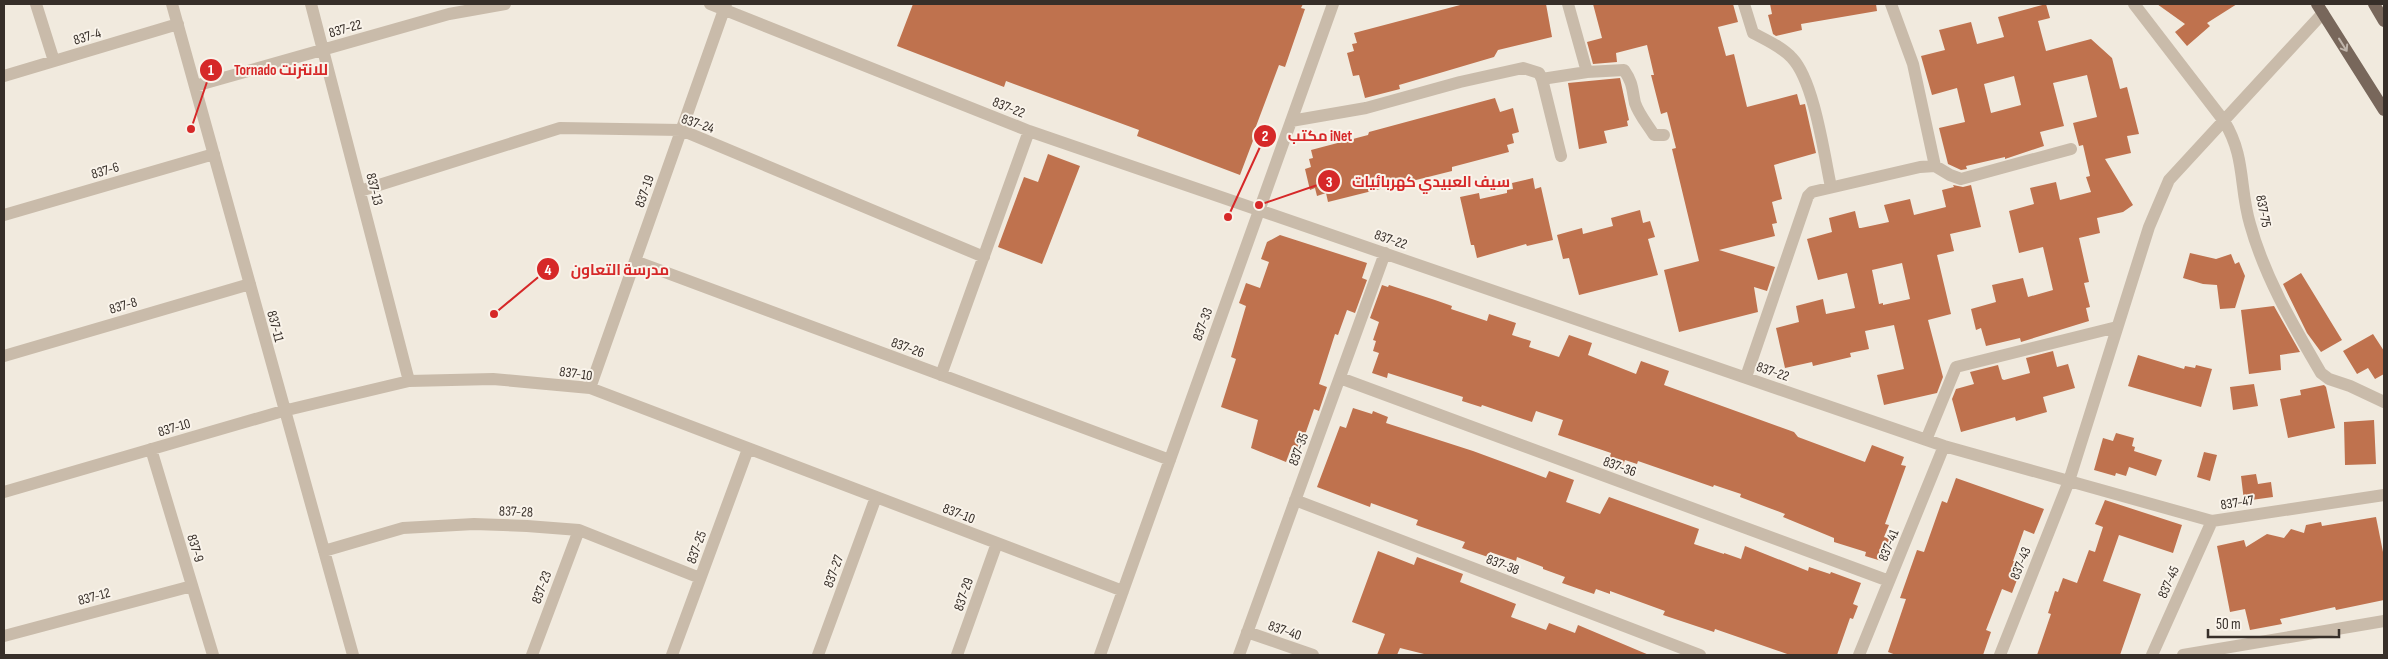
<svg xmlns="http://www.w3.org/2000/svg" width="2388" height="659" font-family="'Sofia Sans Condensed',Cairo,sans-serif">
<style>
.building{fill:#bf724e;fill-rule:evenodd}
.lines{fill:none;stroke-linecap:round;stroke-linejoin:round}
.minor{stroke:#c9bbaa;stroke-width:12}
.primary{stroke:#78675b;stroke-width:12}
.oneway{stroke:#bfb4aa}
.labels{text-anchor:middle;stroke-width:4;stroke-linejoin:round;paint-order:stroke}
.street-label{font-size:14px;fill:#372f29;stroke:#f9f3ea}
.leader{fill:none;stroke:#d62828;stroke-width:2}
.callout-dot{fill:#d62828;stroke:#f9f3ea;stroke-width:2}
.mark-label{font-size:15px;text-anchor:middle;font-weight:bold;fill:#fff}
.callout-label{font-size:15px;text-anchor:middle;font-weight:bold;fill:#d62828;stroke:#f9f3ea;stroke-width:4;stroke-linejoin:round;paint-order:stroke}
</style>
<rect width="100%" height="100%" fill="#f1eade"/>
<path class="building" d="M913,4h390l-2,4 4,1 -20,58 -6,-2 -27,72 2,1 -14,37 -103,-39 2,-6 -133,-49 -2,6 -107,-41z
M1464,4h82l6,33 -54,13 -4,7 -95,28 1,4 -35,9 -6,-23 -6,1 -6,-23 7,-2 -2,-7 5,-1 -3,-10z
M1593,4h140l5,18 -20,5 8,29 8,-2 13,53 50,-13 3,11 5,-1 11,49 -42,12 8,34 -10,3 5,21 -5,1 3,12 -56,14 56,17 -8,24 -13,-4 4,25 -79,20 -15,-62 35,-9 -27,-112 4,-1 -9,-36 -6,2 -10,-39h3l-7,-30 -31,8 1,9 -24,2 -6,-22 15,-4z
M1770,4h106l1,7 -76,13 1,6 -26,6 -3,-2 -5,-19 4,-1z
M2046,4l4,14 -12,3 8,30 45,-12 21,19 8,31 7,-2 12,47 -12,2 4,17 -26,6 28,46 -10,7 -26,6 3,15 -21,5 10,44 -5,1 6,24 -4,1 3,13 -68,21 -1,-4 -34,8 -5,-18 -5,2 -5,-21 25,-7 -4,-17 31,-7 5,19 25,-7 -10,-43 -24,6 -10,-42 25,-7 -4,-16 26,-6 4,18 31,-8 -5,-15 4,-1 -7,-31 -4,1 -6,-23 24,-6 -10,-42 -34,8 11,43 -24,6 4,14 -39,13v-2l-39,9 1,3 -6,1 -13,-6 -9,-36 26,-6 -8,-34 -25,7 -11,-39 24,-6 -6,-20 32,-8 6,22 27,-7 -6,-20zM2014,76l7,29 -30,8 -7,-29z
M2157,4h80l-30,19 3,3 -23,20 -12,-14 10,-8z
M1620,78l9,42 -2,1 1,5 -24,5 3,12 -28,6 -11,-66z
M1495,98l5,14 13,-4 6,24 -7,2 2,9 -7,2 2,7 -57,15v4l-124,31 -2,-9 -9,3 -2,-8 -5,2 -5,-21 6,-2 -2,-8 4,-1 -2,-8 57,-15 1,-3z
M1048,154l32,12 -38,98 -44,-17 26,-70 14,5z
M1533,178l2,11 6,-2 12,53 -26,6 -1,-2 -49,14 -3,-13h-3l-11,-48 19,-4 1,6 27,-6v-3l6,-1 -1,-6z
M1953,185l10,2 8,-2 10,42 -31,7 4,17 -17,4 14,59 -23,6 15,57 -6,16 -53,12 -7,-30 27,-6 -10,-44 -29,6 4,18 -19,4 1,4 -38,9 -1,-4 -27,6 -9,-40 23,-6 -3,-16 27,-7 3,15 29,-6 -8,-35 -29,7 -11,-41 25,-7 -3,-14 26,-7 4,17h2l28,-6 -5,-17 26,-6 4,16 32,-8 -4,-17 12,-3zM1902,263l8,36 -27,6v-2l-4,1 -7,-34z
M1640,210l3,13 7,-2 5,16 -7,2 10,36 -79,20 -10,-37 -6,1 -6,-24 25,-7 1,6 30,-8 -2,-8z
M1280,235l87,28 -5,15 5,2 -12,33 -8,-3 -9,25 -3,-1 -16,50 8,3 -8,24 -5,-2 -14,40 -8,-3 -6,16 -35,-14 7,-28 -37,-13 15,-48 -5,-2 15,-51 -7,-3 7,-20 14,5 9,-26 -8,-3 6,-17z
M2190,253l26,6 15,-5 4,10 4,-2 6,14 -10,32 -15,1 -3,-24 -14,-1 -20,-6z
M2301,273l41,67 -21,12 -14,-19 -24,-49z
M1382,285l6,2 1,-2 46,15 17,6 -1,3 36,12 2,-7 27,9 -4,12 19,6 -2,6 30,10 10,-22 23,8 -4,12 48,19 5,-13 28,10 -5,14 130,47 4,5 67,25 7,-17 32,12 -3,8 5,1 -21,58 4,1 -5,12 9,3 -8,22 -20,-6 1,-4 -32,-10v-4l-51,-21 2,-3 -45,-17 1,-3 -27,-9 -1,2 -75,-26 -1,3 -12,-4 -2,5 -14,-5 2,-7 -53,-18 5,-15 -27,-9 -4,11 -50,-17 -1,2 -19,-6 1,-4 -75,-24 -1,5 -15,-5 7,-20 -6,-2 3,-10 -3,-1 6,-18 -9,-4z
M2274,306l26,46 -20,3 1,15 -32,4 -8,-64z
M2373,334l11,17v23l-9,5 -7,-11 -11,6 -14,-23z
M2053,351l4,16 11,-3 7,24 -32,9 4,15 -31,9 -1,-4 -54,15 -9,-33 4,-10 18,-5 -4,-12 28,-7 4,14 2,1 26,-7 -4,-15z
M2138,355l46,14 1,-3 10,2 1,-3 16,4 -11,38 -73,-21z
M2254,384l4,22 -25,4 -3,-23z
M2324,385l2,2 9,41 -47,10 -8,-39 21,-4 -1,-5z
M1353,408l19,6 1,-3 15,6 -2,6 87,28 73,27 3,-7 25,9 -8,22 34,12 9,-17 90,32 -5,15 30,10v-1l17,6 4,-13 63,25 1,-4 21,7 1,-2 30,11 -8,21 5,2 -5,13 -3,-1 -13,37h-47l-75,-26 -1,3 -51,-17 2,-4 -55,-20v3l-14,-5 -2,5 -32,-11 3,-6 -22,-8v-2l-26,-10 -1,4 -26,-9 -2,5 -26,-9 3,-6 -49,-17 2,-5 -47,-17 -1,4 -53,-20 23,-61 6,2z
M2374,420l2,44 -31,1 -1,-43z
M2116,433l18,5 -2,8 3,1 -1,4 28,9 -6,16 -27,-9 -3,9 -10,-3 -1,3 -21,-6 9,-32 10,3z
M2204,452l13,3 -7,26 -13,-4z
M2256,474l2,10 13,-2 2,15 -29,4 -3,-25z
M1956,478l88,31 -10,25 -10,-4 -11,31 10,3 -11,29 -10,-4 -16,41 5,2 -8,23h-87l-8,-3 18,-53 -6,-1 17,-48 7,2 18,-51 5,2z
M2105,500l77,25 -9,28 -54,-18 -16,46 38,13 -21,61h-83l14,-41 -3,-1 7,-22 3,1 5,-14 14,5 12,-33 6,2 8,-25 -8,-3z
M2376,517l8,40v43l-48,10 -1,-3 -55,12 2,5 -32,6 -5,-21 -15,3 -13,-66 27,-6 2,7 21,-13 17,4 7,-9 13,4 2,-8 15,-3 1,4z
M1378,551l36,14 3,-8 46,17 -3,8 56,22 -5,13 35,13 3,-7 26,10 3,-8 71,30h-221l-28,-7 -3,7h-20l8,-21 -33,-12z"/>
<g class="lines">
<path class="minor" d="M36,4l18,57
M172,4l181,651
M311,4l98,377
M710,4l319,127 915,315 268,75 172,-26
M1568,4l19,68
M1744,4l9,29c13,7 29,14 39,25 22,23 32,96 39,129
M1891,4l22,60 22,102
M2134,4l90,117c22,36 15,66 26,103 15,54 43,101 71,149l8,6 21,7 34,16
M4,76l174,-52
M1542,79l45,-7 37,-2c9,13 8,19 11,33 4,12 13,22 19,32h10
M195,86l254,-72 56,-10
M1291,121l75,-13 94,-26 63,-14 16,5 3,6 19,77
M360,191l200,-63 121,2 303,127
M4,215l210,-61
M635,261l535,199
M4,356l246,-72
M941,375l88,-244
M1746,377l62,-181 4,-4 108,-25 15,-1 15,9 11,4 110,-30
M1340,378l549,203
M590,388l136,-384
M1926,440l30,-73 161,-40
M151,449l62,206
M4,492l279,-81 126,-30 84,-2 97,9 533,203
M1295,500l405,155
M324,551l79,-23 71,-4 53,2 52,4 121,48
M1247,632l66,23
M4,636l188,-50
M532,655l47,-125
M672,655l76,-206
M818,655l58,-158
M957,655l40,-112
M1100,655l233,-651
M1239,655l146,-402
M1859,655l85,-209
M2000,655l69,-174 80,-254 20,-47 154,-167
M2152,655l60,-134
M2183,655l201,-34"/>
<path class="primary" d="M2317,4l67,106
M2374,4l10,17"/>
</g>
<defs><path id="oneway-shaft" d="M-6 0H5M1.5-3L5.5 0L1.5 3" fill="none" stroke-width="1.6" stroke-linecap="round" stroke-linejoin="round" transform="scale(1.25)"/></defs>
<use class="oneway" href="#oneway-shaft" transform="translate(2343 45) rotate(58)"/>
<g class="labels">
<g class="street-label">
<text transform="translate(345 28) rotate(-16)" y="5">837-22</text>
<text transform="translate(87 36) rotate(-17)" y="5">837-4</text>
<text transform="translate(1009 107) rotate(22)" y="5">837-22</text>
<text transform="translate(698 123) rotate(18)" y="5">837-24</text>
<text transform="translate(105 170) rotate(-16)" y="5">837-6</text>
<text transform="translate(375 189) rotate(76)" y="5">837-13</text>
<text transform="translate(644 191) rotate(-71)" y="5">837-19</text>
<text transform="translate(2264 211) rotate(79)" y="5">837-75</text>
<text transform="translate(1391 239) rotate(19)" y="5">837-22</text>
<text transform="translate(123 305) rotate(-16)" y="5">837-8</text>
<text transform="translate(1202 324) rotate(-70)" y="5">837-33</text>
<text transform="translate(276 326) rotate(75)" y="5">837-11</text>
<text transform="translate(908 347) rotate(20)" y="5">837-26</text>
<text transform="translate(1773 371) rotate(19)" y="5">837-22</text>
<text transform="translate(576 373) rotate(8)" y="5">837-10</text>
<text transform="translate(174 427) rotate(-16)" y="5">837-10</text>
<text transform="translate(1298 449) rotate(-70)" y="5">837-35</text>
<text transform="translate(1620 466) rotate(20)" y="5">837-36</text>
<text transform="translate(2237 502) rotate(-9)" y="5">837-47</text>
<text transform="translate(516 511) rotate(2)" y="5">837-28</text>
<text transform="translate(959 513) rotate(21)" y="5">837-10</text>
<text transform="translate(1888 545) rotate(-68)" y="5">837-41</text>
<text transform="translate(696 547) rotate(-70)" y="5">837-25</text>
<text transform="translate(196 548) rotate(73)" y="5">837-9</text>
<text transform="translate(2020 563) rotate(-68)" y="5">837-43</text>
<text transform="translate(1503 564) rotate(21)" y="5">837-38</text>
<text transform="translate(833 571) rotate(-70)" y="5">837-27</text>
<text transform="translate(2168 582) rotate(-66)" y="5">837-45</text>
<text transform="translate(541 587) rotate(-70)" y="5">837-23</text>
<text transform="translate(963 594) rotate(-71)" y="5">837-29</text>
<text transform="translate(94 596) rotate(-15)" y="5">837-12</text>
<text transform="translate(1285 630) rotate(19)" y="5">837-40</text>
</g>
</g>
<path class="leader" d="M191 129L211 70M1228 217L1265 136M1259 205L1329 181M494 314L548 269"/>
<g class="callout-dot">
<circle cx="191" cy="129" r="5"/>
<circle cx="1228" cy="217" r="5"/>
<circle cx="1259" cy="205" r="5"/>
<circle cx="494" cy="314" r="5"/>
<circle cx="211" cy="70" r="12"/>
<circle cx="1265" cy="136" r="12"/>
<circle cx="1329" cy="181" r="12"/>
<circle cx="548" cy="269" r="12"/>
</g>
<g class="mark-label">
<text x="211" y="75">1</text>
<text x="1265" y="141">2</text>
<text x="1329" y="187">3</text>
<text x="548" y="275">4</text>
</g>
<g class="callout-label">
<text x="281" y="75">Tornado للانترنت</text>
<text x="1320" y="141">مكتب iNet</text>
<text x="1431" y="187">سيف العبيدي كهربائيات</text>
<text x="620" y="275">مدرسة التعاون</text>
</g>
<rect width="2388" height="659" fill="none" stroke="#372f29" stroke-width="10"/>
<path d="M2208 629v8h131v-8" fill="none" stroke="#372f29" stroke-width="2.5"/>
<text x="2216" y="629" font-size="15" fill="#372f29" stroke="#f9f3ea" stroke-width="4" paint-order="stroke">50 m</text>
</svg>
